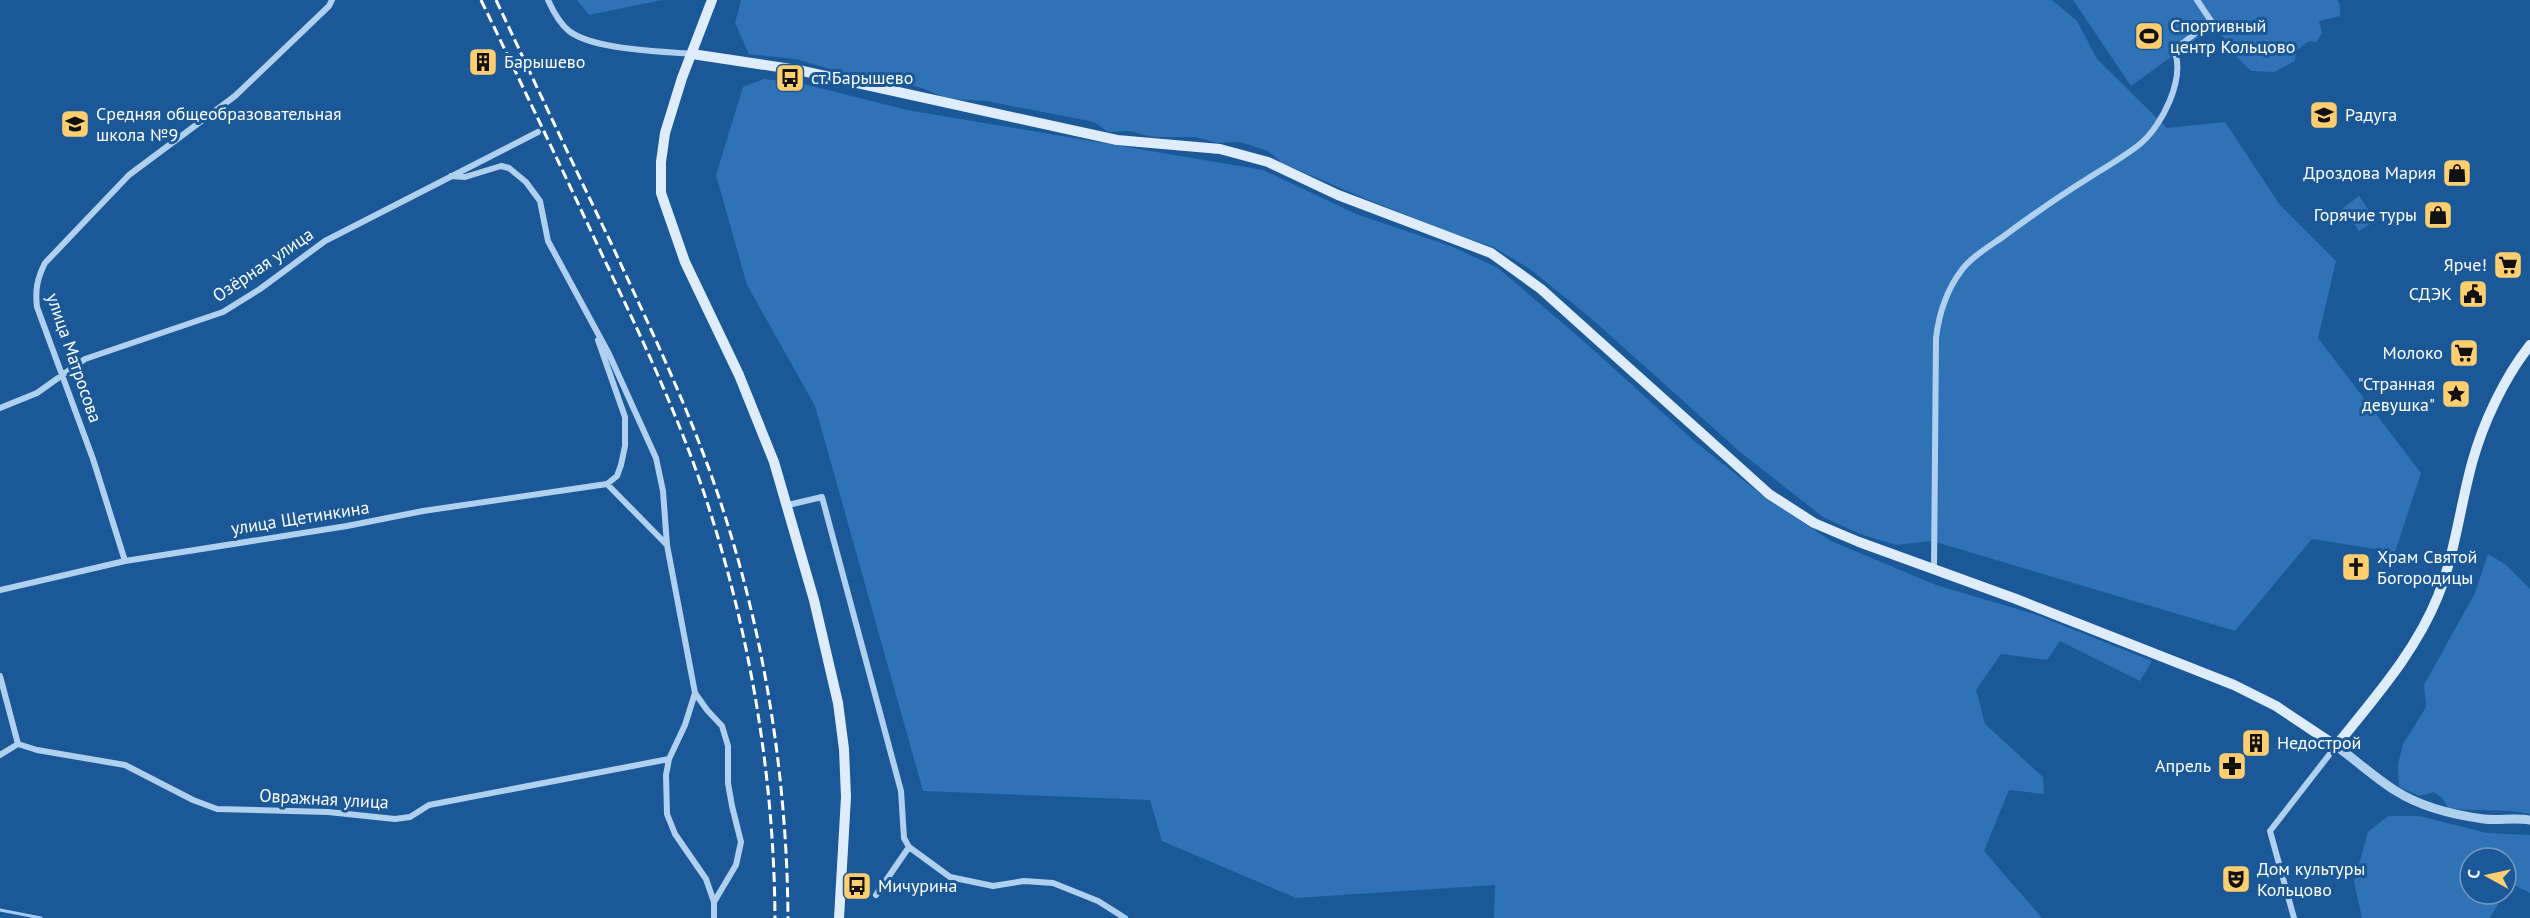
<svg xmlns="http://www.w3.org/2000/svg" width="2530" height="918" font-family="'PT Sans',sans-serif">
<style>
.green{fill:#2f72b5}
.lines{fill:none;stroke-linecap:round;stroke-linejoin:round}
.stream{stroke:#a3ccf2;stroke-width:3}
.minor{stroke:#b0d0f0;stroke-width:6}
.tertiary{stroke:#b0d0f0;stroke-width:9}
.secondary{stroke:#deecfb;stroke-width:10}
.rail{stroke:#fff;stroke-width:3;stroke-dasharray:10 4.5;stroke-linecap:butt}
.labels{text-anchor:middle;stroke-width:6;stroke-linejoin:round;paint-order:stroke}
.poi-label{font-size:18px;fill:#fff;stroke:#1b5898;text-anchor:start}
.street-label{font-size:18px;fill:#fff;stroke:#1b5898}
</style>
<rect width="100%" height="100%" fill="#1b5898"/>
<path class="green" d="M577,0h85l-73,15z
M741,0h1311l25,21 20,38 70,69 58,-6 55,83 56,56 -18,77 103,135 -26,79 -83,-13 -77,92 -303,-90 -36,4 -36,-11 -37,-17 -84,-66 -146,-131 -63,-51 -37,-22 -49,-17 -85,-34 -77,-33 -14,-12 -28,-9 -22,1 -23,-6h-43l-22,-6 -22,1 -14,-10 -108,-21 -37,-2 -30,-12 -68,-12 -56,-16 -46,-5 -14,-31z
M2073,0h264l3,5v11l-21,5 3,12 -6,9 -7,-1 -13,10 -1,10 -21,11 -23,-1 -15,-15 -21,-31 -84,61z
M764,79l36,4 107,27 356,60 93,44 97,33 45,21 81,69 114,103 69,55 69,46 105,44 98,29 118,47 -12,20 -80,-40 -13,19 -46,-6 -25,36 9,34 58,53 1,17 -35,-4 -25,61 58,67h-548l1,-33 -199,13 -134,-57 -12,-41 -227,-9 -108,-385 -68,-121 -31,-110 27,-88z
M2359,196l17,24 -17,11 -16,-23z
M2488,554l17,10 25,25v225c-27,-6 -54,-2 -82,-6l-5,-9 -9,-7 -14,4 -21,-9 -1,-22 5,-21 23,-37 -2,-22 51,-92z
M2388,816h31l68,17 43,2v58l-18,-9 -6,8v-34h-36v36h34l-14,24h-128l-8,-36 14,-50z"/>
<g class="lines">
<path class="stream" d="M0,910l41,8"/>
<path class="minor" d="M548,0c5,11 11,23 21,31 25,19 91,20 123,23
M451,176l14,1 36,-11 8,2 17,14 14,19 8,40 61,113 47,104 7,33 4,54 28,148 -10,32 -16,34 -3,16 1,39 8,20 31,45 8,23v16
M0,408l37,-15 48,-34 138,-47 37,-23 65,-48 213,-109
M607,484l60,61
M788,505l34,-8 79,294 3,47 5,9
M125,561l-32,-102 -56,-152c-2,-17 0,-28 8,-44l84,-88 106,-79 94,-90 3,-6
M1934,569l2,-231c3,-24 10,-47 25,-67 10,-14 29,-25 43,-35 27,-20 54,-39 83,-57 17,-11 37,-22 53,-35 22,-18 46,-66 34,-94l37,-29 -14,-21
M0,590l125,-29 222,-35 76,-15 184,-27 10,-8 4,-11 4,-19v-29l-27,-77
M0,676l18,68
M695,693l12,17 15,16 6,20v37l4,23 9,36 -5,23 -22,37
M18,744l19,6 88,15 68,35 24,9 111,3 67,7 15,-2 19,-12 240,-46
M0,755l18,-11
M876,895l33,-48 41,30 43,9 31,-5 29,2 45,18 27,17
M2294,918l-24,-87 66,-85"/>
<path class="tertiary" d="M2336,746c20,14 39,32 60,45 25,16 58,24 88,28 15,2 30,-2 46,1"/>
<path class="secondary" d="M712,0l-30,78 -17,55 -4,29v31l24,69 54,113 35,87 40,138 24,103 6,46 2,48 -7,121
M692,54l106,16 319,70 103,9 48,13 70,33 153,58 50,36 228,205 45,29 45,19 157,57 218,86 42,21 60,40c38,-48 79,-93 102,-150 17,-43 22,-89 34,-133 11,-40 32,-85 58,-118"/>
<path class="rail" d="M481,0c42,87 83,173 124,261 36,75 71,150 98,229 46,137 71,283 72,428
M496,0c38,81 76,162 115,243 37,80 75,159 104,243 48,138 72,286 73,432"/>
</g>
<defs>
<g id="stadium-square" transform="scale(1.5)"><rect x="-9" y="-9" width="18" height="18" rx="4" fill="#ffcf6f" stroke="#1b5898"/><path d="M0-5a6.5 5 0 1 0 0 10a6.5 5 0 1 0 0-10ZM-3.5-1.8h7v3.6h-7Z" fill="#111"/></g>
<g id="building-square" transform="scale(1.5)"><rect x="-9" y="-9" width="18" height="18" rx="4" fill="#ffcf6f" stroke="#1b5898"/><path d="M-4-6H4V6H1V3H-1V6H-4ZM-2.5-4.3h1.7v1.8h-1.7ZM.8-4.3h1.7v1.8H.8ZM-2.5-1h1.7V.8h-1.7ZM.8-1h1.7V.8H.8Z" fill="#111"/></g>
<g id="bus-square" transform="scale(1.5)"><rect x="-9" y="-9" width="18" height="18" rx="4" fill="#ffcf6f" stroke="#1b5898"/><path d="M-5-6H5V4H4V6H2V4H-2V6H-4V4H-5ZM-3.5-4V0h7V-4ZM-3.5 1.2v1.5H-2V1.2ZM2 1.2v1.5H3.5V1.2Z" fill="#111"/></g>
<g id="school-square" transform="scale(1.5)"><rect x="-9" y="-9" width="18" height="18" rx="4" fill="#ffcf6f" stroke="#1b5898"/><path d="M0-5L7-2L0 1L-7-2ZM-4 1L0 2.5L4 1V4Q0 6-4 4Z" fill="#111"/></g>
<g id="shop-square" transform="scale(1.5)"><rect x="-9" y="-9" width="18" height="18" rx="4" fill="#ffcf6f" stroke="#1b5898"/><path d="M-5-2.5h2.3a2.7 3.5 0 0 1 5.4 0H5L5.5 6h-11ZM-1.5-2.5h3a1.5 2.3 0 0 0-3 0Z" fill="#111"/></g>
<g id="supermarket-square" transform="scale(1.5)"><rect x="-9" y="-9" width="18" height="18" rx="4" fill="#ffcf6f" stroke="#1b5898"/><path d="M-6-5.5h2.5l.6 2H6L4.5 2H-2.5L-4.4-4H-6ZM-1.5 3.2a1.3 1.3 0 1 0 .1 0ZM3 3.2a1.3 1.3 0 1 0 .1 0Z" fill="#111"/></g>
<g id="civic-square" transform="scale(1.5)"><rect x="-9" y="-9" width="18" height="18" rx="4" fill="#ffcf6f" stroke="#1b5898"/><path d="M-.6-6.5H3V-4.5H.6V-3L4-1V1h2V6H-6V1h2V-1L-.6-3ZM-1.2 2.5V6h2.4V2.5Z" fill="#111"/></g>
<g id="sight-square" transform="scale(1.5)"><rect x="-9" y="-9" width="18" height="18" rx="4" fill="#ffcf6f" stroke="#1b5898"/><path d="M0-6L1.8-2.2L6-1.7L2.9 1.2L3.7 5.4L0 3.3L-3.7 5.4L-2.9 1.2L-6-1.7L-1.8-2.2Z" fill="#111"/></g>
<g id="church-square" transform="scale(1.5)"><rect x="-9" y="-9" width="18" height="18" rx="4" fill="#ffcf6f" stroke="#1b5898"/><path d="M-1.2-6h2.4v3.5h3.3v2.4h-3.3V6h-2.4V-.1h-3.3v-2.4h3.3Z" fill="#111"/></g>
<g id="pharmacy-square" transform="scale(1.5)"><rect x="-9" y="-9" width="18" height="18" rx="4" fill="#ffcf6f" stroke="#1b5898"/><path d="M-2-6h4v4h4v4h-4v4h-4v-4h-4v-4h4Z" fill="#111"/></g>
<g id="theatre-square" transform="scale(1.5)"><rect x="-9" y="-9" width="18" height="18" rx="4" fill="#ffcf6f" stroke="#1b5898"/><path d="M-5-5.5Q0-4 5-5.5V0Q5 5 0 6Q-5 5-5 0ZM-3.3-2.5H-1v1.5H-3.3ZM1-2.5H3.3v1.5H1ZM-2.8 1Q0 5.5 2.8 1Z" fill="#111"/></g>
</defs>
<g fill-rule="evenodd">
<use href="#stadium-square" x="2149" y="36"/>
<use href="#building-square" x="483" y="62"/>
<use href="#bus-square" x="790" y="78"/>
<use href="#school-square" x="2324" y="115"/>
<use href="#school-square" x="75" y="124"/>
<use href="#shop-square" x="2457" y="173"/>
<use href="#shop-square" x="2438" y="215"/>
<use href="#supermarket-square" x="2508" y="265"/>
<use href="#civic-square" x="2473" y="294"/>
<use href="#supermarket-square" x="2464" y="353"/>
<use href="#sight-square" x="2456" y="394"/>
<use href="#church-square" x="2356" y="567"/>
<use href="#building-square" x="2256" y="743"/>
<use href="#pharmacy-square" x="2232" y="766"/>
<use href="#theatre-square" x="2236" y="879"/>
<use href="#bus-square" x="857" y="886"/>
</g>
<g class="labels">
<g class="poi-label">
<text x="2170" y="32">Спортивный<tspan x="2170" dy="21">центр Кольцово</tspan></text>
<text x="504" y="68">Барышево</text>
<text x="811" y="84">ст. Барышево</text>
<text x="96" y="120">Средняя общеобразовательная<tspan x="96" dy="21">школа №9</tspan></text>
<text x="2345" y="121">Радуга</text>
<text x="2436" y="179" text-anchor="end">Дроздова Мария</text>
<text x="2417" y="221" text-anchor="end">Горячие туры</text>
<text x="2487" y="271" text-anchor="end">Ярче!</text>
<text x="2452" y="300" text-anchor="end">СДЭК</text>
<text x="2443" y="359" text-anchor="end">Молоко</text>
<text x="2435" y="390" text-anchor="end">"Странная<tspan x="2435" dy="21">девушка"</tspan></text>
<text x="2377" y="563">Храм Святой<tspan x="2377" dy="21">Богородицы</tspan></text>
<text x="2277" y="749">Недострой</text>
<text x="2211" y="772" text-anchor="end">Апрель</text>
<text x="2257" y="875">Дом культуры<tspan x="2257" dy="21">Кольцово</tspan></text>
<text x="878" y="892">Мичурина</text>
</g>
<g class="street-label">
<text transform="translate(263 265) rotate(-34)" y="6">Озёрная улица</text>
<text transform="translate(74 358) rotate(71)" y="6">улица Матросова</text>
<text transform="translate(300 518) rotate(-9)" y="6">улица Щетинкина</text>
<text transform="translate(324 799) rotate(3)" y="6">Овражная улица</text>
</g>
</g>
<g transform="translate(2488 876) rotate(278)"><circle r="28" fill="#1b5898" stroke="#769bc1" stroke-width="1.5"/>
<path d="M0-4.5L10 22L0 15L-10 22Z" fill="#ffcf6f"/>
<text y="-9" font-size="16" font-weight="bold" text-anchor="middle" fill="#ffffff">С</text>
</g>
</svg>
